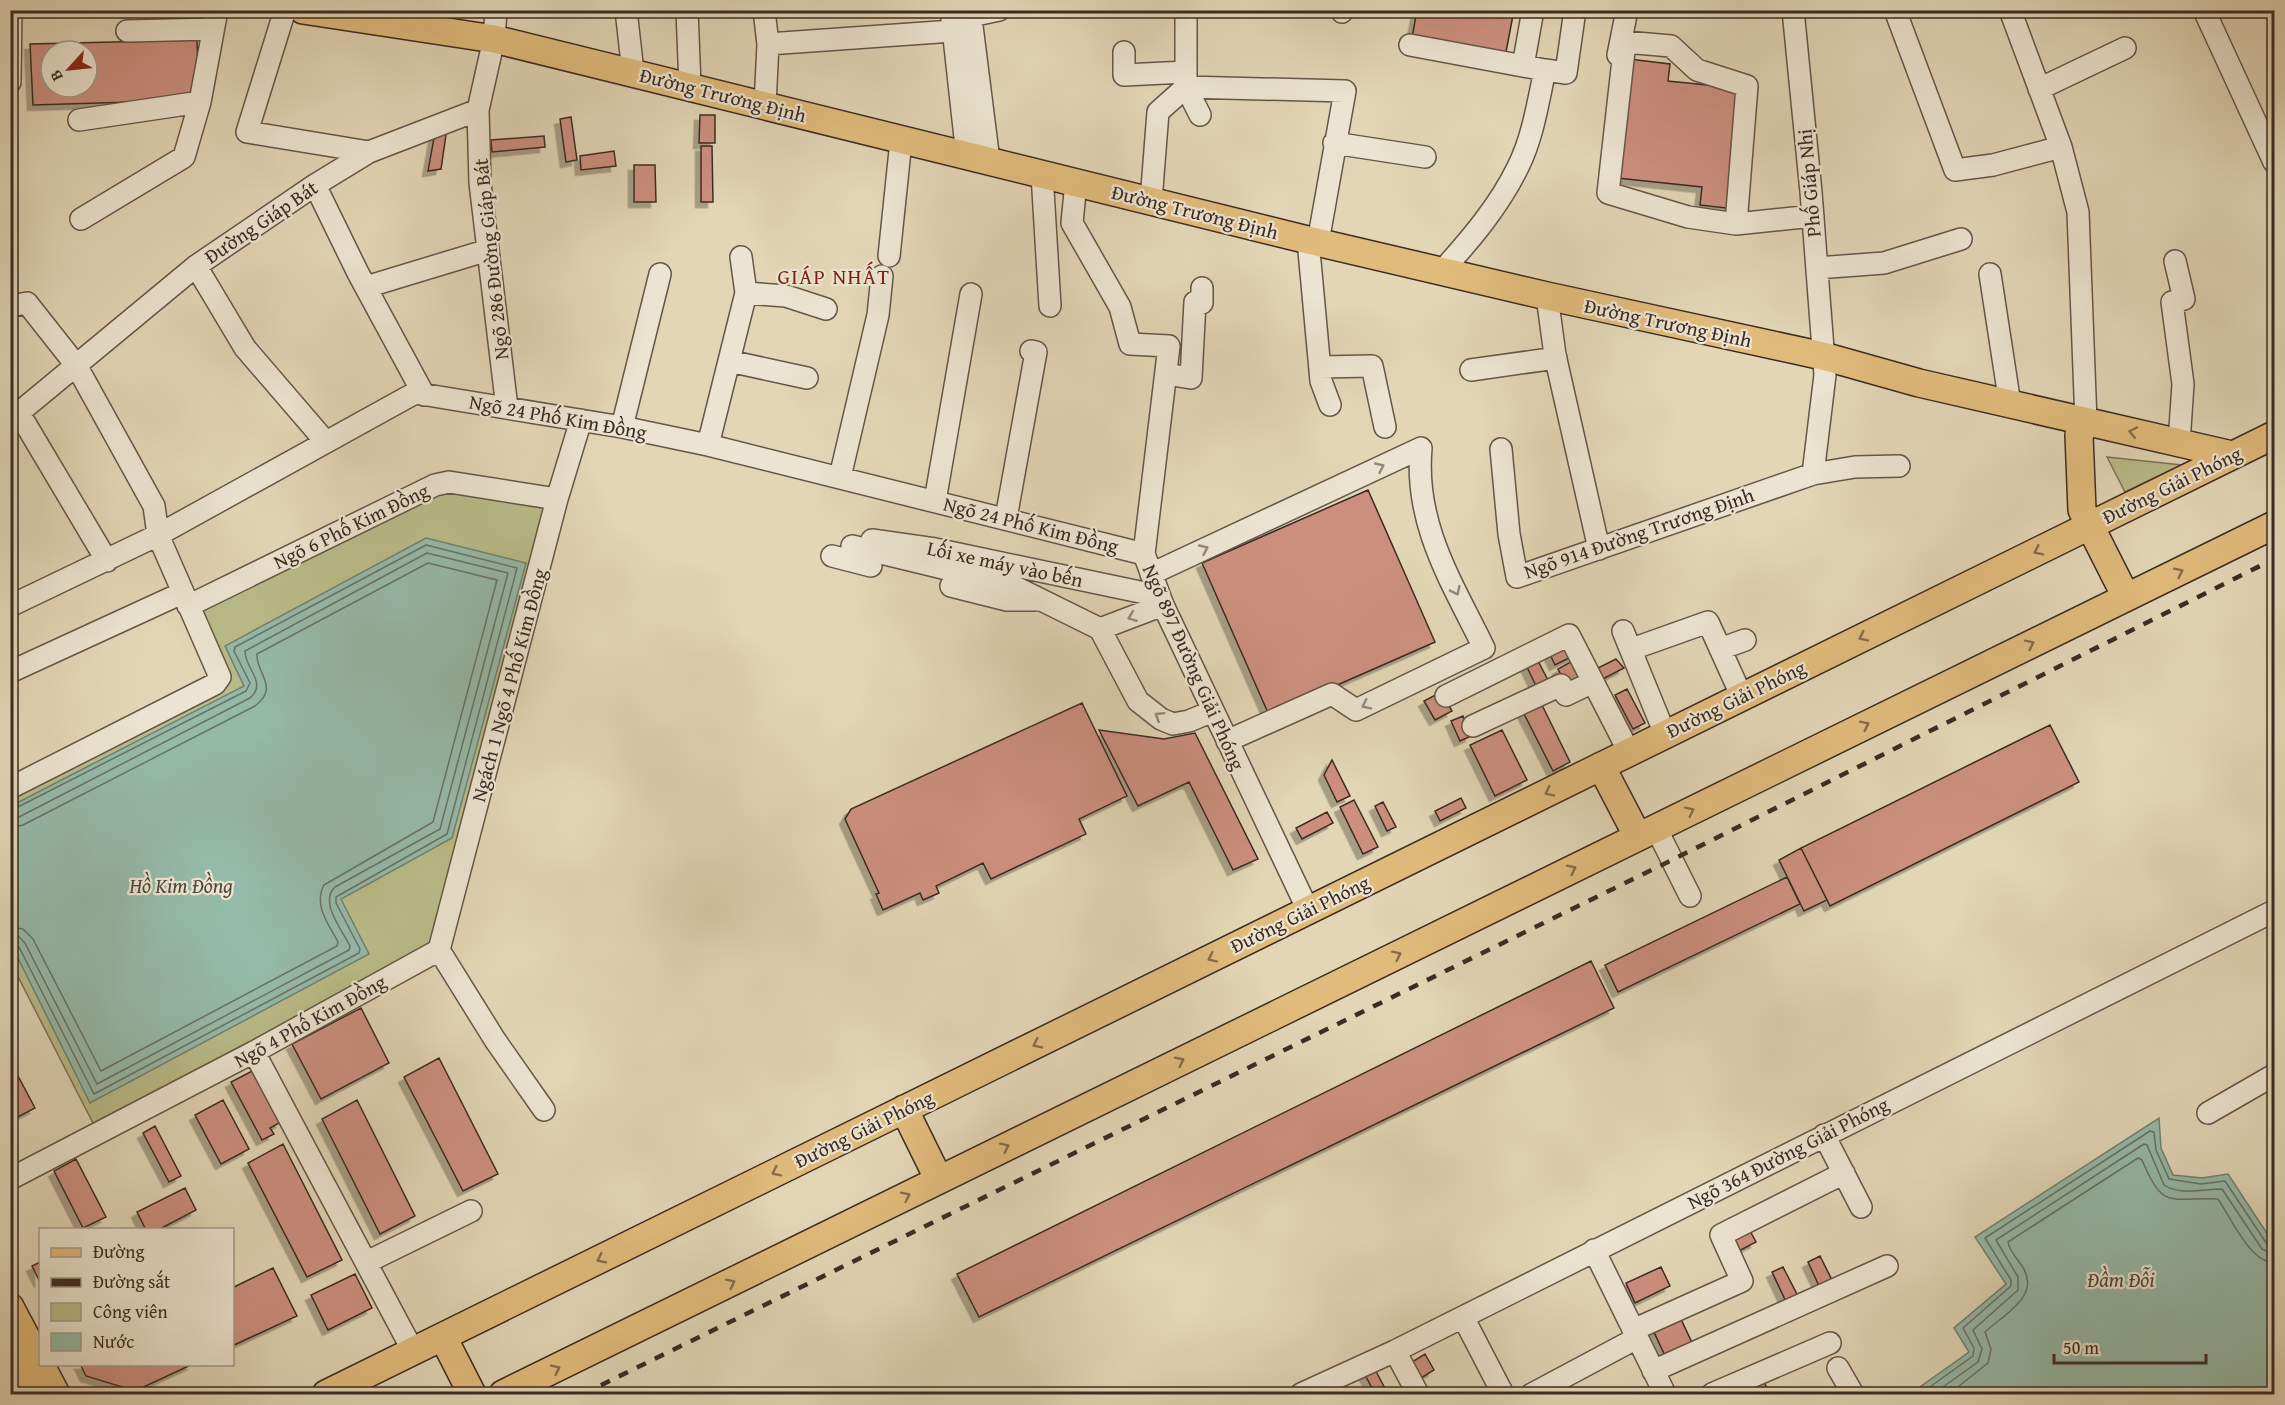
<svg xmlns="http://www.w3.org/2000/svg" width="2285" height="1405" font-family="'Gentium Book Plus',serif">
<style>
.green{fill:#babc89;stroke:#7a7456;stroke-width:1.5}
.water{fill:#95baa9;stroke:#718173;stroke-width:1.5}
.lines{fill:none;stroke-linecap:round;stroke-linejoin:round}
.shore{stroke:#687266;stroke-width:1.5}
.building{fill:#cc8f7f;stroke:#3b2b23;stroke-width:1.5;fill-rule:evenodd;filter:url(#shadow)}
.minor-casing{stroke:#655648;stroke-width:24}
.major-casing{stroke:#3b2b23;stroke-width:30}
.minor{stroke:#ece4d0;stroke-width:21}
.major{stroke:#e1bb7b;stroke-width:27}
.rail{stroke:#3b2b23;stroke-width:4.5;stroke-dasharray:10 10;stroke-linecap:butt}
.oneway{stroke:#866c4b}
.oneway2{stroke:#94887a}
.labels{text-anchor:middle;stroke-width:4.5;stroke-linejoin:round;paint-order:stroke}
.street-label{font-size:20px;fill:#3b2b23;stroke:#ece4d0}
.neighbourhood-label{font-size:21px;letter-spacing:1.5px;fill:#7a1f14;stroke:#ece4d0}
.water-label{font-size:21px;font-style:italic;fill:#4d483e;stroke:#ece4d0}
</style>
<defs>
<filter id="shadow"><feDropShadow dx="-5.5" dy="5.5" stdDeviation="0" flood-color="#0004"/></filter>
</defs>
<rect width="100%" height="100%" fill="#e2d6b6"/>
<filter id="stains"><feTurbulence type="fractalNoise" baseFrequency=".00333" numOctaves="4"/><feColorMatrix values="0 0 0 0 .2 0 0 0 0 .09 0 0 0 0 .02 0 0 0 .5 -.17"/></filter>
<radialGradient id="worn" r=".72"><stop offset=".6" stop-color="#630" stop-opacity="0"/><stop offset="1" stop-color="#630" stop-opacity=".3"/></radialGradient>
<path class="green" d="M2107,457l75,8 -57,27z
M439,489l113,15 -118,442 -339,181 -84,-164v-169l210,-107 -25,-78z"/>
<path class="water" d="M426,538l100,25 -74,275 -111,61 28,55 -279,149 -79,-159v-138l233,-120 -19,-40z
M2159,1118l2,30 12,27 29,3 26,-4 46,70v150h-364l59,-42 -15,-24 52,-44 -31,-47z"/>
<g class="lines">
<path class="shore" d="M10,811l236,-120 4,-8 -16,-32 1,-4 191,-102 91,23 -70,266 -111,63v6l24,46 -1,4 -265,141 -75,-147 -9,-4
M10,819l9,-2 231,-119c18,-15 -6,-31 -5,-47l182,-98 81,20 -68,256 -105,58c-16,15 7,43 15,59l-1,4 -252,134 -72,-141 -6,-6 -9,-1
M10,828l13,-3 232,-119c25,-19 1,-32 2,-52l171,-91 69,17 -64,242 -109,63c-11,20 5,40 14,57l-1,4 -236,125 -68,-132 -10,-10 -13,-2
M1920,1394l53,-38 1,-8 -11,-20 48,-42v-6l-26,-42 165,-107 4,1 2,18 13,29 32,5 24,-3 42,63 7,3
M1933,1394l45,-32 4,-13 -9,-19 45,-40v-13l-22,-37 148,-96 3,1 17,40c16,11 40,4 58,4l40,60 12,5
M1949,1394l39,-31 3,-14 -6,-17c19,-18 57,-36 37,-66 -5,-7 -13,-16 -14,-24l130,-84 4,2c21,51 28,37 76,39 13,19 32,63 56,64"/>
</g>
<path class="building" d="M1417,10h97l-9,47 -93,-19z
M197,40l2,60 -166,5 -3,-61zM51,51h36v36h-36z
M1629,59l41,5 -2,17 79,8 -12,120 -35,-4 2,-18 -85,-9z
M700,115h15v28h-16z
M571,117l6,43 -11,2 -6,-43z
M447,128l-6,41 -13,2 7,-39z
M544,136l1,11 -53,5 -1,-12z
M701,146h11l1,56h-12z
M614,151l2,15 -35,4 -1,-14z
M634,165h21l1,37h-22z
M1368,490l67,152 -166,73 -67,-152z
M1567,640l8,15 -20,10 -7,-15z
M1535,655l17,33 -12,6 -16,-33z
M1576,659l11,21 -18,10 -11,-21z
M1616,659l8,9 -25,13 -5,-11z
M1627,689l18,34 -12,6 -18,-34z
M1441,692l11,19 -17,9 -11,-19z
M1539,699l31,63 -17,9 -32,-63z
M1082,703l45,93 -48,23 7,15 -95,45 -8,-16 -47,23 3,7 -16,7 -3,-7 -37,17 -7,-16 3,-1 -34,-74 6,-10z
M1463,716l8,20 -11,5 -9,-20z
M2050,725l29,57 -249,124 -29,-58z
M1099,730l65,9 31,-6 63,126 -25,11 -44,-88 -51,24z
M1502,730l25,50 -32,16 -25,-51z
M1332,760l18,36 -13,6 -13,-27z
M1461,798l5,10 -26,13 -5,-10z
M1354,800l24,47 -15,7 -23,-47z
M1383,802l13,25 -9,4 -12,-25z
M1327,812l6,11 -31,16 -6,-11z
M1801,848l26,52 -23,11 -25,-51z
M1787,877l13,27 -182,88 -13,-27z
M1591,961l23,47 -635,309 -22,-43z
M361,1008l28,55 -68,36 -29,-55z
M439,1058l59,116 -35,17 -59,-114z
M10,1061l25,47 -25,13z
M254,1070l27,52 -11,6 4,6 -12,6 -31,-58z
M223,1100l26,49 -28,15 -26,-49z
M357,1100l58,116 -35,18 -58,-115z
M155,1126l26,50 -12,6 -26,-49z
M283,1144l59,116 -35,17 -59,-114z
M76,1159l30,58 -23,11 -29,-57z
M185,1188l11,22 -38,20h-12l-9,-18z
M1749,1229l7,13 -19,10 -7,-14z
M1820,1256l13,26 -13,6 -12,-26z
M40,1262v20l-8,-16z
M1661,1267l9,19 -35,17 -9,-20z
M1783,1267l18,35 -12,6 -17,-36z
M273,1268l24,48 -65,30v-58z
M355,1274l17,34 -44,22 -17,-35z
M1680,1317l14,30 -27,13 -14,-30z
M1425,1354l9,16 -13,8 -9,-16z
M1371,1362l17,32h-13l-14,-27z
M80,1364h113l-58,27 -49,-15z
M1761,1376l9,18h-17l-6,-11z"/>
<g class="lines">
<g class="minor-casing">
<path id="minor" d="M285,10l-38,122 122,20
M496,10l-2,29 -16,71 2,73 27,225
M626,10l7,62
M687,10l3,76
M764,10l4,34 -3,61
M951,10l16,146
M970,10l19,151
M1895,10l60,160 38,-5 68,-18
M2010,10l51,137 17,65 8,210
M2204,10l70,152
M1342,12l1,-2
M971,16l28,-6
M127,31l85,-2
M768,44l185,-13
M1410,45l135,25
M1124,52v23l62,-3
M1618,55l9,-45
M1523,66l10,-56
M10,82l1,-72
M2039,89l86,-41
M1200,115l-14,-28 159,4 -27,151
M79,120l121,-18
M1334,143l91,14
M1042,174l8,132
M1076,182l-4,41 48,84 10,37 39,2 -25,208 19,51 145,305
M315,185l43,88 66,122
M1151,201l7,-89 28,-25v-77
M81,219l103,-62 16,-55 17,-92
M1736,224l11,-138 -50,-16 -26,-24 -46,-4 -17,151 80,24 48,7 77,-8
M1308,240l13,141 9,24
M889,256l12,-115
M2175,261l9,38 -12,3 11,82 -4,59
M196,266l49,82 80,93
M1817,268l67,-5 77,-24
M1442,271c29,-32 57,-65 76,-104 15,-30 20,-65 27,-97l21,3 9,-63
M1990,274l20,130
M366,287l122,-37
M746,293l40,3 40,13
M1547,296l8,59 44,194
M10,306l17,-3 49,62 78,141 4,29 62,142 -5,7 -205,104
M729,361l78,17
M1320,367l52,-1 13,61
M1471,370l85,-12
M1166,374l25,4 4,-76 7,1v-15
M19,413l88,148
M10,420l186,-154 119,-81 54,-33 109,-42
M622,427l38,-153
M708,445l38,-152 -5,-36
M1501,449l8,85 8,43 296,-103 12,-99 -14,-183 -18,-182
M1813,474l42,-7 44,-1
M840,477l38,-162 4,-39
M935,501l36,-207
M1006,518l30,-166 -5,-1
M872,540l63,9 224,47
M852,546l157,38 91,45 38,72 23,18 12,5 16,-3 24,-10
M832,556l39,10
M1151,574l270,-126c-7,77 31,134 63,200l-128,62 -24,-16 -105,47
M951,586l56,14h28
M10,606l148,-71 257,-142 207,34 86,18 436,109
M188,606l247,-121 14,-3 108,17
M1100,629l63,-24
M1623,631l42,103
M1632,649l76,-27 34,75
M1720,649l25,-9
M10,672l172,-79
M1446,696l123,-61 60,117
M1473,726l88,-41 5,10 27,-13
M1656,828l34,68
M439,950l118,-451 24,-79
M439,950l56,90 49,70
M254,1052l159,299
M2208,1113l66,-38
M1824,1135l37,72
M10,1179l244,-127 185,-102
M1594,1250l71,144
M367,1262l104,-51
M1463,1317l40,77
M1633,1330l109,-49 -21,-46 123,-62
M1395,1351l23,43
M1838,1368l15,26
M1653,1371l234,-105
M1301,1394l94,-43 879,-440
M1532,1394l105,-56
M1712,1394l118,-51"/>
</g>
<g class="major-casing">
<path id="major" d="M303,10l191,29 814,201 239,56 276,60 96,27 313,72
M2086,422l-7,13 3,75 44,87
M1601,766l37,71
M904,1109l35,71
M10,1307l46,87
M443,1337l29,57
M10,1354l21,40
M326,1394l1948,-959
M503,1394l1771,-869"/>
</g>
<use href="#minor" class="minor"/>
<use href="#major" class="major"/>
<path class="rail" d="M583,1394l1089,-534 602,-301"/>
</g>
<defs><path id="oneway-chevron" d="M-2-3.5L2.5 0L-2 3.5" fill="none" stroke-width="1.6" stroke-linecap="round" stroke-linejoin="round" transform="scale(1.5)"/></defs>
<g class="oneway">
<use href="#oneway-chevron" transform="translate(2133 432) rotate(-168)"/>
<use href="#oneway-chevron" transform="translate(2038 551) rotate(154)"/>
<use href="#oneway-chevron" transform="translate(2179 572) rotate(-26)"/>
<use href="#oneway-chevron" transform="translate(1863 637) rotate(154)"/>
<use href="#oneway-chevron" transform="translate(2030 644) rotate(-26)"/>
<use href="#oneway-chevron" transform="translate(1865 725) rotate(-26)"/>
<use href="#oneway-chevron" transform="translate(1549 792) rotate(154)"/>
<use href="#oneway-chevron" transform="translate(1690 811) rotate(-26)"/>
<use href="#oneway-chevron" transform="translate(1572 869) rotate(-26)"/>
<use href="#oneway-chevron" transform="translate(1397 955) rotate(-26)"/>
<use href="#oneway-chevron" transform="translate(1212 958) rotate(154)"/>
<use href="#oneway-chevron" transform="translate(1037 1044) rotate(154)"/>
<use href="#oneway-chevron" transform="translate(1180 1061) rotate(-26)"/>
<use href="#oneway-chevron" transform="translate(1005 1147) rotate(-26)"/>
<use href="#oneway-chevron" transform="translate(776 1172) rotate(154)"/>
<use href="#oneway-chevron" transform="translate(906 1196) rotate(-26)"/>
<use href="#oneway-chevron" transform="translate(601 1259) rotate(154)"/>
<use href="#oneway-chevron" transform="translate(731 1283) rotate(-26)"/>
<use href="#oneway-chevron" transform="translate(556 1369) rotate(-26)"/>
</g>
<g class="oneway2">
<use href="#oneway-chevron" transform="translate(1380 467) rotate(-25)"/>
<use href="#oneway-chevron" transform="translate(1204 549) rotate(-25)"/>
<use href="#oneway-chevron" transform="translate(1456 591) rotate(64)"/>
<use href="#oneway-chevron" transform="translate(1132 617) rotate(159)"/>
<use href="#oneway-chevron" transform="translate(1366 705) rotate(154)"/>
<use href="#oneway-chevron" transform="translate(1159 716) rotate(-148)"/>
</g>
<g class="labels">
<g class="street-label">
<text transform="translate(723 95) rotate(14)" y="7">Đường Trương Định</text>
<text transform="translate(1809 183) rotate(-95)" y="7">Phố Giáp Nhị</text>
<text transform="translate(1195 212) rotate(14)" y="7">Đường Trương Định</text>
<text transform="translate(261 222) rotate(-34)" y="7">Đường Giáp Bát</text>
<text transform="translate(491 259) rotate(-96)" y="7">Ngõ 286 Đường Giáp Bát</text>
<text transform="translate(1668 323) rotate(12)" y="7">Đường Trương Định</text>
<text transform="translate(558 417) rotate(10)" y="7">Ngõ 24 Phố Kim Đồng</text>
<text transform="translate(2172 485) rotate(-26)" y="7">Đường Giải Phóng</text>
<text transform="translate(1031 525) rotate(14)" y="7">Ngõ 24 Phố Kim Đồng</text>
<text transform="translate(351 526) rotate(-26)" y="7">Ngõ 6 Phố Kim Đồng</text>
<text transform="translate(1639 533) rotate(-19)" y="7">Ngõ 914 Đường Trương Định</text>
<text transform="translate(1005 564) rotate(12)" y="7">Lối xe máy vào bến</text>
<text transform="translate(1194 667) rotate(66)" y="7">Ngõ 897 Đường Giải Phóng</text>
<text transform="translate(509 685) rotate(-75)" y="7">Ngách 1 Ngõ 4 Phố Kim Đồng</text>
<text transform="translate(1736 699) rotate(-26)" y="7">Đường Giải Phóng</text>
<text transform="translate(1300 914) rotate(-26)" y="7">Đường Giải Phóng</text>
<text transform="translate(310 1021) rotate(-29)" y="7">Ngõ 4 Phố Kim Đồng</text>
<text transform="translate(864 1129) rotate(-26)" y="7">Đường Giải Phóng</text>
<text transform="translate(1788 1153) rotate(-27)" y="7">Ngõ 364 Đường Giải Phóng</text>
</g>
<g class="neighbourhood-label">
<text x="834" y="284">GIÁP NHẤT</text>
</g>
<g class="water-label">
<text x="181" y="893">Hồ Kim Đồng</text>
<text x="2121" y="1287">Đầm Đỗi</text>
</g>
</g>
<rect width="2285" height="1405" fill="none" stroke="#e2d6b6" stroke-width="36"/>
<rect x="12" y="12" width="2261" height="1381" fill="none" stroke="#3b2b23" stroke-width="3"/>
<rect x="18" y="18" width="2249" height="1369" fill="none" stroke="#3b2b23" stroke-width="1.5"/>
<rect x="39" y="1228" width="195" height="138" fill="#ece4d0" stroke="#a59a8b" stroke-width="1.5"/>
<rect x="51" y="1248" width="30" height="9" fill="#e1bb7b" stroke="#a59a8b" stroke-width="1.5"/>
<text x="93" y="1258" font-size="18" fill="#3b2b23">Đường</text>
<rect x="51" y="1278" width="30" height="9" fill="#3b2b23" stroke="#a59a8b" stroke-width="1.5"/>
<text x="93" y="1288" font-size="18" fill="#3b2b23">Đường sắt</text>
<rect x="51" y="1303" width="30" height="18" fill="#babc89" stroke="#a59a8b" stroke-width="1.5"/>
<text x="93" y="1318" font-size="18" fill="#3b2b23">Công viên</text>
<rect x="51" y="1333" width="30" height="18" fill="#95baa9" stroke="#a59a8b" stroke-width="1.5"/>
<text x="93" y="1348" font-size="18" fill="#3b2b23">Nước</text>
<g transform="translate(69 69) rotate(243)"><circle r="28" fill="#ece4d0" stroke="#a59a8b" stroke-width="1.5"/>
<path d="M0-4.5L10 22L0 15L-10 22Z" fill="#8f2418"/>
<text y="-9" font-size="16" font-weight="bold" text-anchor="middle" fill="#3b2b23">B</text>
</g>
<path d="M2054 1354v9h152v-9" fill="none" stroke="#3b2b23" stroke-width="3"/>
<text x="2063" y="1354" font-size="18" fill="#3b2b23" stroke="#ece4d0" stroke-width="4.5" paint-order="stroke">50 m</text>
<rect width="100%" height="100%" filter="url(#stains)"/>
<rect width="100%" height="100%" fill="url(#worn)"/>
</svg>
